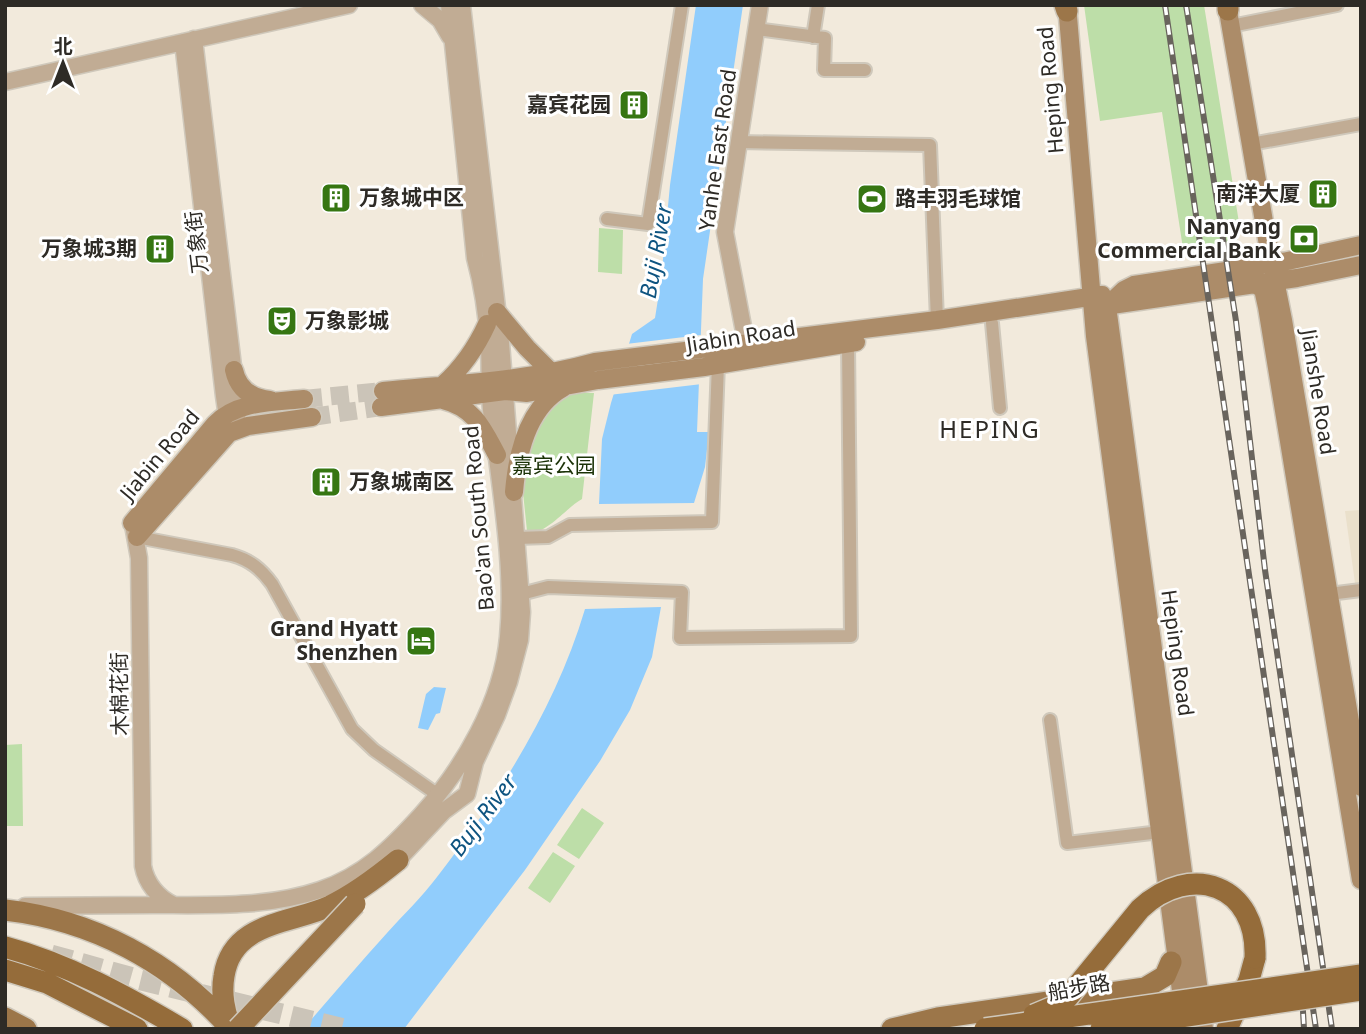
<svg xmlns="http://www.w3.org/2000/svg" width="1366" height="1034" font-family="'Noto Sans','Noto Sans SC',sans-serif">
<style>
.medical{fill:#eae0cb}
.green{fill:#bddea8}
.water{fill:#91cdfc}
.pier{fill:#f2eadc}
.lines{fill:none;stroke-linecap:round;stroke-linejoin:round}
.secondary-tunnel{stroke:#cbc4b8;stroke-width:18;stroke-dasharray:18 9;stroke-linecap:butt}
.trunk-tunnel{stroke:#cbc4b8;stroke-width:21;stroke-dasharray:21 10;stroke-linecap:butt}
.minor-casing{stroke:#cfc8bb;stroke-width:16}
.tertiary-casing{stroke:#cfc8bb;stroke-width:19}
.secondary-casing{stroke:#cfc8bb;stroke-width:21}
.primary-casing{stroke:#cfc8bb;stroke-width:24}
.trunk-casing{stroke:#cfc8bb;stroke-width:24}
.minor{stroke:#c1ac94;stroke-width:12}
.tertiary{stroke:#c1ac94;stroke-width:16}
.secondary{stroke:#ac8c69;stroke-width:18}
.primary{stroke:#9c7649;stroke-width:21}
.trunk{stroke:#956c3a;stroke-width:21}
.rail-casing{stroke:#69645d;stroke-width:6}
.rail{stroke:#fff;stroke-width:3.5;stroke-dasharray:10;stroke-linecap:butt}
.primary-bridge-casing{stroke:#cfc8bb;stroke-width:24;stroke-linecap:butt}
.trunk-bridge-casing{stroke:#cfc8bb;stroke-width:24;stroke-linecap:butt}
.primary-bridge{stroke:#9c7649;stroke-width:21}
.trunk-bridge{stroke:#956c3a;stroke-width:21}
.labels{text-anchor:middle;stroke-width:6;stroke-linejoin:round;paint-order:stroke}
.street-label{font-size:21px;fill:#2e2b26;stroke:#fff}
.poi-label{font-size:21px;font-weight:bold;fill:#2e2b26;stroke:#fff;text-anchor:end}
.park-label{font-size:21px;fill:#1a3106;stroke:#fff}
.water-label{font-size:23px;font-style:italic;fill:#0e5480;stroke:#fff}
.quarter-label{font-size:24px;letter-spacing:2px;fill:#2e2b26;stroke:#fff}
</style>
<rect width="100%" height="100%" fill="#f2eadc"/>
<path class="medical" d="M1361,510v79l-5,1 -11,-79z"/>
<path class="green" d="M1084,5h120l36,224 -3,13 -4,3 -49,10 -22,-143 -62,9z
M599,228l24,2 -1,44 -24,-2z
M565,392l29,1 -12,106c-16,9 -34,34 -53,34l-2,-2 -6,-58 21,-62z
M22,744l1,82h-18v-81z
M582,808l22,15 -25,36 -22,-14z
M553,852l22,14 -25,37 -22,-15z"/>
<path class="water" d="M696,5h47l-40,274 -6,153h12l-4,35 -11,36 -95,1 3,-65 9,-36 21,-69 23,-16 6,-38 9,-95z
M661,607l-9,50 -22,53 -30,51 -75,109 -121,159h-101c28,-32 56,-65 84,-96 17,-19 35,-36 50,-56 62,-81 119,-170 148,-268z
M434,687l12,1 -6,25 -4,1 -8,16 -10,-2 8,-34z"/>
<path class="pier" d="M701,335l2,22 -1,27 -93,11 17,-51z"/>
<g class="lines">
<path class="secondary-tunnel" d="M304,399l79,-8
M312,417l69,-10"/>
<path class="trunk-tunnel" d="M51,955l82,23 211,51"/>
<g class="minor-casing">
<path id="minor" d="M1231,26l106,-21
M756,29l69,9 -1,32h41
M813,37l5,-32
M738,142l192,3 7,175
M1251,144l110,-20
M607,219l41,5 34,-219
M992,323l8,85
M137,537l95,18c18,5 29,14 40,29l80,145 22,21 64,45
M517,538l31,-1 22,-12 142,-3 6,-158
M521,594l27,-7 134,5 -2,46 171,-2 -3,-293
M1329,594l32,-4
M1050,720l17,123 93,-11"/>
</g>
<g class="tertiary-casing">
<path id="tertiary" d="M422,5l18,15 10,17
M194,39l44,369 -1,12
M183,42l41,354 3,21 4,7
M5,82l344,-77
M746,342l-21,-110 35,-227
M133,525l6,33 4,308c3,17 15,32 31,39
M398,860l46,-49 23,-17 8,-32 22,-47 12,-33 11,-42 2,-28 -21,-269 -39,-338
M25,906c43,0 85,-1 127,-1 56,0 115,3 168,-15 43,-14 71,-42 101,-75 42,-47 81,-113 87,-178 7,-72 -9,-154 -17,-227 -2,-21 -1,-42 -2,-63 -2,-31 -6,-60 -14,-89l-26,-253"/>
</g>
<g class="secondary-casing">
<path id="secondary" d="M1067,5l28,331 91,693
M1227,5l41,240 15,75 78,467
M1270,255l5,6 8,1 78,-17
M1255,284l8,5 4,18 94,573
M1107,306l17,-16 10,-5 125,-19 8,-4 3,-7
M1098,307l199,-29 64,-13
M497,312l30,36 25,25
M234,370c4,19 17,28 36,30
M443,385c20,-18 33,-37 44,-61
M383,391c71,-7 144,-10 212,-29l342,-42 165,-25 5,11 97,723
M443,400c32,8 40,29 54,55
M381,407l124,-16 22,2 71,-13 106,-13 152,-25
M514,492c3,-37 13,-84 49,-104
M132,523l83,-99c21,-23 60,-22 89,-25
M137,537l92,-104 19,-7 64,-9"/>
</g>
<g class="primary-casing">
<path id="primary" d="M1065,5l2,6
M1228,5v5
M5,910c88,10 166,52 224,117
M5,1018l21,11
M232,1029c-8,-16 -11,-36 -8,-53 8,-54 66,-52 106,-70 25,-12 46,-28 68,-46
M892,1029l46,-11 207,-30 20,-12 6,-14"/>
</g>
<g class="trunk-casing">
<path id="trunk" d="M5,947c63,17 121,49 177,82
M5,970l42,13 90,46
M1227,1029l22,-49 6,-22"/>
</g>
<use href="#minor" class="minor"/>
<use href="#tertiary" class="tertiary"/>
<use href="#secondary" class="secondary"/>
<use href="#primary" class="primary"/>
<use href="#trunk" class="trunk"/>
<g class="rail-casing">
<path id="rail" d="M1165,5l151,1024
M1186,5l50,316 29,249 67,459
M1302,994l2,35"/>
</g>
<use href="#rail" class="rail"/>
<g class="primary-bridge-casing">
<path id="primary-bridge" d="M238,1029l117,-125"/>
</g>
<g class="trunk-bridge-casing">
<path id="trunk-bridge" d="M1034,1015l24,-10 10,-8 72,-88c51,-48 118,-24 115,49
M985,1029l376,-54
M1101,1029l260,-39"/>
</g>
<use href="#primary-bridge" class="primary-bridge"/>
<use href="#trunk-bridge" class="trunk-bridge"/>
</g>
<defs>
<g id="building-square" transform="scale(1.575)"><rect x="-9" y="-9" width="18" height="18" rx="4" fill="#367612" stroke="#fff"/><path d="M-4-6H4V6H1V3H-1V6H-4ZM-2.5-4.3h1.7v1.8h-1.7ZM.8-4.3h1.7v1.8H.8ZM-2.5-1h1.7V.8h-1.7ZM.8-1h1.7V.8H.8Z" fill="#fff"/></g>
<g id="stadium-square" transform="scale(1.575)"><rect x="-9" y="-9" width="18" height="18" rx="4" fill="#367612" stroke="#fff"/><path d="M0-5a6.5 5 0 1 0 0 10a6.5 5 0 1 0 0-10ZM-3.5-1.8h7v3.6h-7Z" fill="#fff"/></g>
<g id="bank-square" transform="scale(1.575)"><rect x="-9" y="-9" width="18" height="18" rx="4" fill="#367612" stroke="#fff"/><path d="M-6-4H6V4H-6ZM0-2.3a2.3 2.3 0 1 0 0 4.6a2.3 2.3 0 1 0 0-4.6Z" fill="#fff"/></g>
<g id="theatre-square" transform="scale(1.575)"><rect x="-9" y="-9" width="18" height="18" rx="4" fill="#367612" stroke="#fff"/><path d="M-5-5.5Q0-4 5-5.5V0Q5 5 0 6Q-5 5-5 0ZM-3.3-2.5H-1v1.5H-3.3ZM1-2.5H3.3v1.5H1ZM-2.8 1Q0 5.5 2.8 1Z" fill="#fff"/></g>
<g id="hotel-square" transform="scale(1.575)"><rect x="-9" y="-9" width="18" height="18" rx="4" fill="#367612" stroke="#fff"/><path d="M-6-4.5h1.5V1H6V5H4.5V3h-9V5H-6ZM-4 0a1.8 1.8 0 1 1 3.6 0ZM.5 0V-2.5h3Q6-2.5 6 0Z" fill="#fff"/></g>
</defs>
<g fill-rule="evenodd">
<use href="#building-square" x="634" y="105"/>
<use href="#building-square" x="1323" y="194"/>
<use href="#building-square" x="336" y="198"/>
<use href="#stadium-square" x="872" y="199"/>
<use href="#bank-square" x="1304" y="239"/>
<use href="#building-square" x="160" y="249"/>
<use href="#theatre-square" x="282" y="321"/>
<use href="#building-square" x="326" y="482"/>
<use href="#hotel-square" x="421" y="641"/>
</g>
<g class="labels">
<g class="street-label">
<text transform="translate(1051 90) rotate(-95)" y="7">Heping Road</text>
<text transform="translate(718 150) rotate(-82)" y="7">Yanhe East Road</text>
<text transform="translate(197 242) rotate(-97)" y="7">万象街</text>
<text transform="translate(741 337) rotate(-9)" y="7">Jiabin Road</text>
<text transform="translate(1318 392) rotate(81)" y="7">Jianshe Road</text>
<text transform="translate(160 455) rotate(-50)" y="7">Jiabin Road</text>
<text transform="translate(479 518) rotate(-95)" y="7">Bao'an South Road</text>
<text transform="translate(1177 653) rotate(82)" y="7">Heping Road</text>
<text transform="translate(120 694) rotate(-91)" y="7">木棉花街</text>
<text transform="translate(1079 988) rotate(-10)" y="7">船步路</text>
</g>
<g class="poi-label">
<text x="611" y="112">嘉宾花园</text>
<text x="1300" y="201">南洋大厦</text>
<text x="359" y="205" text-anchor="start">万象城中区</text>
<text x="895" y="206" text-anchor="start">路丰羽毛球馆</text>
<text x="1281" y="234">Nanyang<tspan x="1281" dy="24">Commercial Bank</tspan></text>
<text x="137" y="256">万象城3期</text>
<text x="305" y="328" text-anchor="start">万象影城</text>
<text x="349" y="489" text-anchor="start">万象城南区</text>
<text x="398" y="636">Grand Hyatt<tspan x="398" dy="24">Shenzhen</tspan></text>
</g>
<g class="park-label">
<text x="554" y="473">嘉宾公园</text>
</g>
<g class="water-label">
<text transform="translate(656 251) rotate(-80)" y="8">Buji River</text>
<text transform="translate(483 815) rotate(-53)" y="8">Buji River</text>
</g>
<g class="quarter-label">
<text x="990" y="438">HEPING</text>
</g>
</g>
<rect width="1366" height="1034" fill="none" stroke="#2e2b26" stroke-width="14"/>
<g transform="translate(63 63)" stroke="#ffffff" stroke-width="5" paint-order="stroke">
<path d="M0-5L12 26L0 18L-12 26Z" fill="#2e2b26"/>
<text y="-10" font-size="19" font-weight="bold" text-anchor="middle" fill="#2e2b26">北</text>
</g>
</svg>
